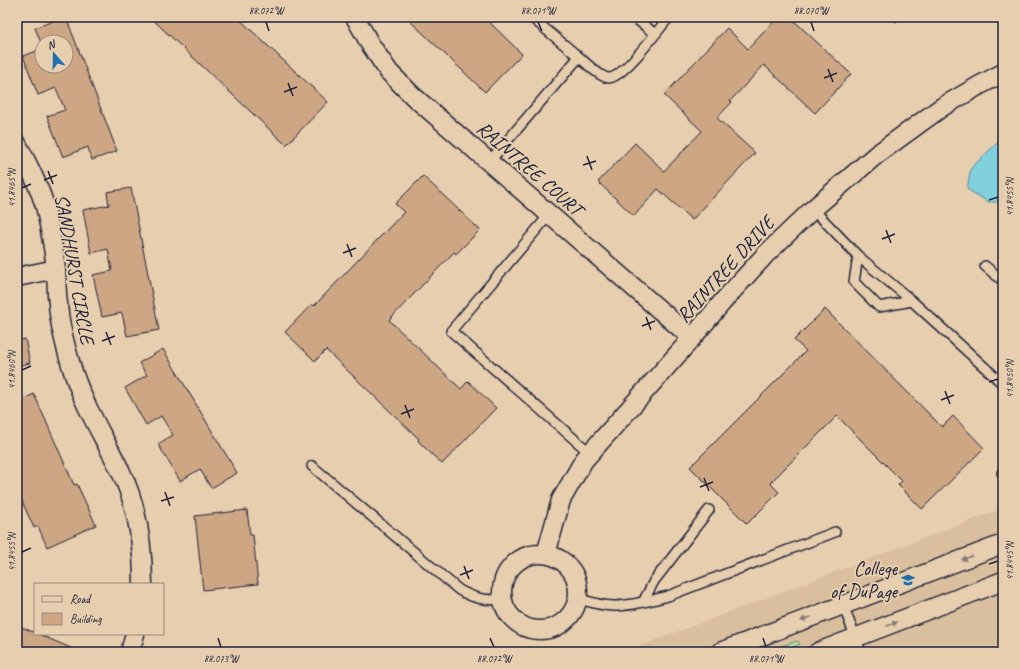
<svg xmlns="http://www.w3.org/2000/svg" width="1020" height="669" font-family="Caveat,sans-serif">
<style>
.built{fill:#dabf9f}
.green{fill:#b6e6a5;stroke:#6c8470}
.water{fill:#81d0dd;stroke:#5b8a9c}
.building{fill:#cda784;stroke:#22223b}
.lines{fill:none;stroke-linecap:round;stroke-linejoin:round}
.service-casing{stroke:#22223b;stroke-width:12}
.minor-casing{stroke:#22223b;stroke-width:21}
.service{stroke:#e6ceae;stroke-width:9}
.minor{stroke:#e6ceae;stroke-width:18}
.oneway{fill:#847874}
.ticks{fill:none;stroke:#22223b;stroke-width:1.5}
.labels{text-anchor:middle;stroke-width:4;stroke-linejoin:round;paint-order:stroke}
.street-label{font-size:20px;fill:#22223b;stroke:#e6ceae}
.poi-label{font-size:20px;fill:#22223b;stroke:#e6ceae;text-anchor:end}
.neatline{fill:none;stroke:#22223b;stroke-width:1.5}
.ticks-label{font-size:10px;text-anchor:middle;fill:#22223b}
</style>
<rect width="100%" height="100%" fill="#e6ceae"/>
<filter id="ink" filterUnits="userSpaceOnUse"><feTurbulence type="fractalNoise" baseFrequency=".025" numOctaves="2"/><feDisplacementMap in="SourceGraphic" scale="8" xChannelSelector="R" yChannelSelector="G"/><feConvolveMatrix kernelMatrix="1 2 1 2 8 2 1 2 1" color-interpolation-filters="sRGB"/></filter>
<g filter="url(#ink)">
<path class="built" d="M1003,508v144h-379z"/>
<path class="green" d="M798,641l2,3 -20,8h-19z"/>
<path class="water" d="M1003,139v63h-15l-21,-13 4,-21 26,-25z"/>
<path class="building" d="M63,17h3l51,134 -25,9 -4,-13 -25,10 -16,-41 18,-6 -9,-22 -18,7 -15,-39 19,-7v17h24v-24h-24v3l-7,-17z
M150,17h87l91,85 -42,43z
M416,17h68l38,37 -37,38 -74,-70z
M778,17h12l61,57 -36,39 -51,-48 -34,36 2,1 -15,16 38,35 -63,67 -34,-31 -24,27 -36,-34 37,-39 29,28 38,-40 -38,-36 63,-67 21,21z
M891,17h10l-5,5z
M423,176l57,54 -24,24 -2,-2 -65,68 72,69 7,-8 28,27 -54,56 -24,-23 1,-2 -93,-89 -11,11 -30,-29 27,-28 2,2 90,-94 -9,-8z
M131,188l28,142 -32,6 -5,-23 -20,4 -9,-42 19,-4 -4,-22 -17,4 -8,-43 26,-5 -2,-13z
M825,309l117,118 11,-11 31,32 -62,61 -24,-24 4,-4 -65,-65 -67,67 9,9 -32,32 -57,-57 116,-116 -12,-11z
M25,339l5,24 -13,3v-25z
M163,349l74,124 -26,15 -11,-19 -20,12 -22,-37 15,-9 -12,-19 -15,9 -21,-37 22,-13 -8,-12z
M34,394l40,91 3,-1 19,41 -49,22 -9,-21 -4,2 -17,-38v-88z
M247,510l3,25h3l5,49 -55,6 -8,-74z
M19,626l52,22 -2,4h-52v-20z"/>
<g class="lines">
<g class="service-casing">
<path id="service" d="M531,17l48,40
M634,17l21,17
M489,162l90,-105c7,6 22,21 30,21 14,0 50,-49 60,-61
M813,209l45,47 54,45 91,83
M549,215l-98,116 139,122
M858,256l-4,26 25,25 33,-6
M985,266l18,15
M312,466l147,124c16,9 25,10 43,10
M1002,473l1,-1
M577,598c12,4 25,8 37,8 17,0 38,-6 54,-10l167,-64
M643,602l11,-21 55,-71
M843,605l18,47"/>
</g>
<g class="minor-casing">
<path id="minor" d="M355,17l15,27 19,28 24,24 279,242
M17,144c11,20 23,43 29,66 4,19 8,40 10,60 1,11 0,22 2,33 1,21 7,42 13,62 11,38 33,72 50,107 17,35 22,74 22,112
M17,277l39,-8
M546,554l15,-54 23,-40 108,-122 33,-39 41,-45 47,-45 63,-54 66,-48 38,-22 23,-12
M502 592a38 38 0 1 1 76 0a38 38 0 1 1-76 0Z
M130,652l5,-18
M720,652l283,-108
M818,652l185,-71"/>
</g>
<use href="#service" class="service"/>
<use href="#minor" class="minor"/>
</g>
<defs><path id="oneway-solid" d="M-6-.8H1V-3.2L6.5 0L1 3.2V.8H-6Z"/></defs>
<g class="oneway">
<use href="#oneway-solid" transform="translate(967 558) rotate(159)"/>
<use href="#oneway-solid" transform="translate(806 619) rotate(159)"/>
<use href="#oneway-solid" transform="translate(892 624) rotate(-21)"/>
</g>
</g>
<path class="ticks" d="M266,22l3,9M538,22l4,9M811,22l3,9M828,69l5,13M824,78l13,-5M288,83l5,13M284,92l13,-5M587,156l5,14M583,165l13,-4M48,171l5,13M44,180l13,-5M22,188l9,-4M989,200l9,-3M886,230l5,13M882,239l13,-5M347,244l5,13M343,253l13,-5M646,317l5,13M642,326l13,-5M106,332l5,13M102,341l13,-5M22,370l9,-4M989,382l9,-3M945,391l5,13M941,400l13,-5M405,405l5,13M401,414l13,-5M704,478l5,13M700,487l13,-5M165,492l5,14M161,501l13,-4M22,552l9,-4M989,564l9,-3M464,566l5,13M460,575l13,-5M218,638l3,9M490,638l4,9M763,638l3,9"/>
<defs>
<g id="university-bare" transform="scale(1.08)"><path d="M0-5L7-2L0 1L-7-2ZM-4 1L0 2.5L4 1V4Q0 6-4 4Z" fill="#1f6fb2" stroke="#e6ceae" stroke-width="2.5" paint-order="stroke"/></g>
</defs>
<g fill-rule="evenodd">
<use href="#university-bare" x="908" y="580"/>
</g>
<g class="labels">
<g class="street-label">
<text transform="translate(530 168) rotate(41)" y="7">RAINTREE COURT</text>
<text transform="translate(75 269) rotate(80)" y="7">SANDHURST CIRCLE</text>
<text transform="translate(725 269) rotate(-48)" y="7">RAINTREE DRIVE</text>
</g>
<g class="poi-label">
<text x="897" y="575">College<tspan x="897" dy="23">of DuPage</tspan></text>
</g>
</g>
<rect width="1020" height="669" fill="none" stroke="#e6ceae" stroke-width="44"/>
<rect x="34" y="583" width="130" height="52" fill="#e6ceae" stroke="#988980"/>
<rect x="42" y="596" width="20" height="6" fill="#e6ceae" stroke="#988980"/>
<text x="70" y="603" font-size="12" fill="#22223b">Road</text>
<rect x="42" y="613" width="20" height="12" fill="#cda784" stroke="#988980"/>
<text x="70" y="623" font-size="12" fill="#22223b">Building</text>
<g transform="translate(54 54) rotate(340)"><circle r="19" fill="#e6ceae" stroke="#988980"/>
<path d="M0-3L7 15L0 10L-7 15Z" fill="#1f6fb2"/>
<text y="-6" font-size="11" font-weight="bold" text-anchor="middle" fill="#22223b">N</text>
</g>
<rect x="22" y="22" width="976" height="625" class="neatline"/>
<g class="ticks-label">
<text x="266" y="14">88.072°W</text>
<text x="538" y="14">88.071°W</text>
<text x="811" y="14">88.070°W</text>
<text transform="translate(11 188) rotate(-90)" y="4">41.8465°N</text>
<text transform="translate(1009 197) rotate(-90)" y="4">41.8455°N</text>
<text transform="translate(11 370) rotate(-90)" y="4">41.8460°N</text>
<text transform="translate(1009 379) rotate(-90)" y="4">41.8450°N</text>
<text transform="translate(11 552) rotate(-90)" y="4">41.8455°N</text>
<text transform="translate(1009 561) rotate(-90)" y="4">41.8445°N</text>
<text x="221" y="662">88.073°W</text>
<text x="494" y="662">88.072°W</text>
<text x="766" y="662">88.071°W</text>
</g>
</svg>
